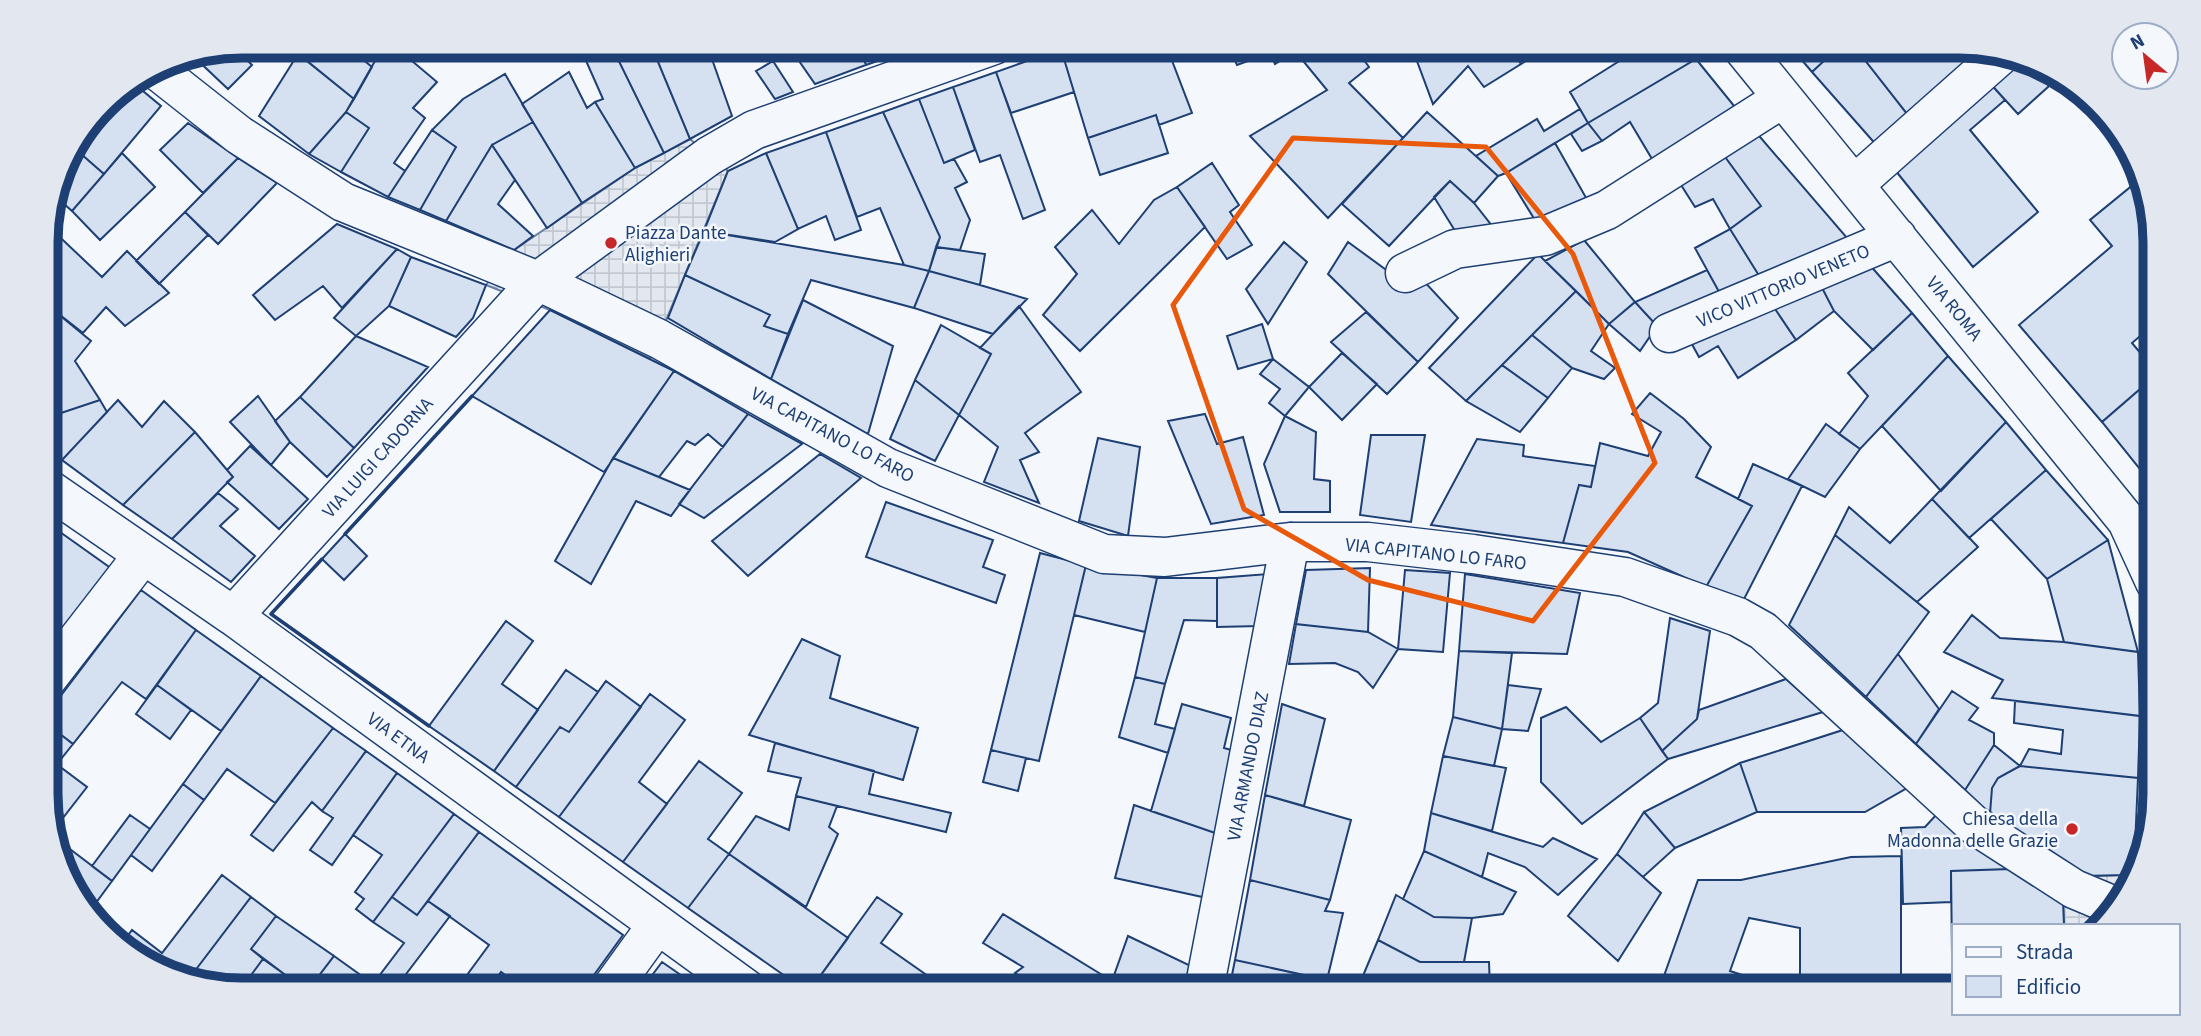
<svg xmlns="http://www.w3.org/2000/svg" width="2201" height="1036" font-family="'Source Sans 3',sans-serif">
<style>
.plaza{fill:url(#plaza-grid);stroke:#687fa3;stroke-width:2}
.building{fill:#d5e0f0;stroke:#1d3f73;stroke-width:2}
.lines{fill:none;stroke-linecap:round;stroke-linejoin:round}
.minor-casing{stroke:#1d3f73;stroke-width:41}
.minor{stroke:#f4f7fb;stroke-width:38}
.wall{stroke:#1d3f73;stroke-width:3.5}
.marked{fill:none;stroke:#e8590c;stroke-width:5;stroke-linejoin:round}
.poi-dot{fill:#c62828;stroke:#f4f7fb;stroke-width:2.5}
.labels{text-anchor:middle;stroke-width:5;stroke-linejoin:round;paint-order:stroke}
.poi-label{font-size:19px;fill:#1d3f73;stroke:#f4f7fb;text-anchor:start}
.street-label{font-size:19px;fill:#1d3f73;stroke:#f4f7fb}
.rim{fill:none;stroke:#1d3f73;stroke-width:9}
</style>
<defs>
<pattern id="plaza-grid" width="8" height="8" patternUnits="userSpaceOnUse" patternTransform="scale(1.75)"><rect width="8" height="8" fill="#e3e8f0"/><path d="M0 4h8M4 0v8" fill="none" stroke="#c2c8d1"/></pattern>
</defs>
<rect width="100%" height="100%" fill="#f4f7fb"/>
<path class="plaza" d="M690,139l38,32 -78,188 -100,-49 -64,-25 28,-35 121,-82z
M2126,875l7,3 -39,48h-30l-1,-26 21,-24z"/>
<path class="building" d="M242,45h13l-12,11 -9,-9z
M318,45h27l27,22 -18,32 -48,-39z
M384,45h9l44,37 -24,26 12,10 -31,45 11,8 -17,26 -47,-25 28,-44 -23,-16z
M579,45h32l53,108 -29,15 -40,-66 8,-3z
M611,45h40l39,94 -26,14z
M651,45h26l3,8 27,-8 25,71 -42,23z
M788,45h70l8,20 -51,19z
M858,45h60v2l-52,18z
M1074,45h92l26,68 -33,12 -3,-10 -68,23 -27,-89z
M1228,45h77l-30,19 -5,-11 -33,12z
M1305,45h48l16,22 -20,16 54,55 -75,80 -78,-82 77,-46 -32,-39z
M1411,45h96l14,19 -37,23 -16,-21 -35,38z
M1507,45h17l-9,9z
M1524,45h28l-31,19 -6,-10z
M1623,45h22l-17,11z
M1645,45h40l11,14 -108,64 -18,-31z
M1789,45h52l-29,27z
M1841,45h12l58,74 -32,29 -67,-76z
M1853,45h106l6,2 12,13 -66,59z
M234,47l18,18 -24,24 -36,-34z
M1061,49l13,43 -63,21 -15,-41z
M298,54l56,45 -8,13 -37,42 -50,-38z
M2015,57l20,4 23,17 -40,36 -30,-33z
M1696,59l43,53 -84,52 -25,-42 -28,19 -14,-18z
M773,61l20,31 -18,7 -19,-28z
M569,72l18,36 8,-6 40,66 -53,35 -60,-99z
M996,72l49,138 -22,9 -23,-64 -20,7 -27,-75z
M505,74l28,48 -41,23 -46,76 -26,-11 36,-63 -24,-17 31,-31z
M1988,81l17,19 -35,30 68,82 -65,55 -82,-102z
M132,82l29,24 -57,68 -32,-28 40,-52z
M953,87l22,63 -31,13 -25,-64z
M919,99l25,64 10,-4 13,23 -12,6 15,32 -10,30 -24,-3 4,-10 -57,-125z
M1580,109l8,14 -82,50 -8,3 -22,-20 61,-37 7,12z
M346,112l23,16 -28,44 -32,-18z
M883,112l57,125 -11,34 -25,-6 -24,-57 -23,9 -31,-85z
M1427,112l71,64 -24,27 -24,-22 -61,65 -47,-42z
M1156,115l12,38 -68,22 -12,-37z
M533,122l49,81 -35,25 -55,-83z
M188,123l50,35 -35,35 -43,-43z
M1588,123l14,18 -20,10 -11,-17z
M432,130l24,17 -36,63 -32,-13z
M1754,130l100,116 -91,36 -33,-53 31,-23 -41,-56z
M826,132l35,98 -26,10 -9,-24 -28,13 -32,-76z
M1555,143l34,60 -51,22 -32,-52z
M492,145l23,35 -17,24 35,32 -19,14 -68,-29z
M72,146l32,28 -32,37 -17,-15 11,-41z
M1720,150l41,56 -31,23 -17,-30 -18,8 -19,-30z
M122,153l33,34 -55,53 -28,-29z
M766,153l32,76 -23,13 -71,-11 24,-60z
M238,158l39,25 -59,61 -33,-32z
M1212,163l27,42 -9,7 22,33 -25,14 -50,-72z
M2139,180l15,37v107l-22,19 22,26v8l-52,45 -83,-97 93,-79 -22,-26z
M1450,181l24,22 22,28 -39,3 -23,-37z
M1177,187l28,40 -125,124 -37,-36 34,-41 -22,-27 37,-37 27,34 35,-44z
M185,212l23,23 -49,49 -23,-23z
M337,224l60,25 -55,59 -19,-22 -48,34 -22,-25z
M47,225l55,52 25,-26 42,42 -44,33 -19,-19 -23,26 -37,-29z
M1730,229l33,53 -40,17 -28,-51z
M704,231l200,34 25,6 -15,37 -103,-28 -23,54 -24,-8 6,-11 -85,-40z
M1584,240l51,62 -26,22 -64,-63z
M1284,242l23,20 -39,62 -22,-35z
M1348,242l63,46 11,-9 36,39 -40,44 -90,-88z
M936,247l49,7 -5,31 -51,-14z
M397,249l14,8 -22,49 -33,30 -22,-18z
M1538,254l38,37 -110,110 -37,-33z
M411,257l75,28 -13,33 -17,19 -67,-31z
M1868,263l44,50 -39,37 -39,-39 -15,-29z
M1707,270l16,29 -66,27 -22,-24z
M929,271l51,14 47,14 -34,35 -79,-26z
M685,275l85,40 -6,11 24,8 -17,45 -103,-61z
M1819,282l15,29 -38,29 -25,-37z
M1576,291l33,33 -18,27 24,17 -11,11 -32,-11 -40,-33z
M803,300l90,46 -25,88 -97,-55z
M1635,302l22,24 -17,25 -31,-27z
M1771,303l25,37 -58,38 -20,-32 -19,11 -11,-20z
M46,304l45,37 -16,20 25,39 -54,18z
M1019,306l62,86 -56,41 14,19 -19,8 19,43 -55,-21 14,-35 -39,-32 32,-61 -11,-6z
M550,310l124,61 -70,101 -132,-76z
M1366,312l52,50 -31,32 -56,-52z
M1912,313l36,43 -88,93 -21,-15 29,-38 -20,-23z
M1262,324l11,35 -35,10 -11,-33z
M941,325l50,29 -32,61 -44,-35z
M1532,335l40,33 -24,30 -46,-33z
M356,336l72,31 -74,81 -54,-51z
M1342,353l35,31 -35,36 -33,-33z
M1948,356l58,66 -65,69 -59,-65z
M1273,359l36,28 -24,29 -16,-13 11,-14 -20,-15z
M1502,365l46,33 -28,34 -54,-31z
M674,371l74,43 -25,33 -15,-13 -13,11 -8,-4 -28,36 -46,-19z
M2154,377l1,111 -53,-66z
M915,380l44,35 -24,46 -45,-22z
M1650,393l34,26 27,28 -15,30 56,29 -46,81 -78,-35 -65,-9 16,-58 12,2 9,-44 48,13 13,-24 -29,-18z
M258,396l32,46 -19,23 -41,-43z
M300,397l54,51 -27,29 -37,-35 -15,-21z
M100,400l7,12 -45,48 -16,-11v-31z
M118,400l24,27 22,-26 31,31 -72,73 -61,-45z
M748,414l54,30 -98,74 -25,-14z
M1205,414l12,30 26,-7 21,78 -53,9 -43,-103z
M1285,416l31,16 -2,47 16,2v31h-50l-16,-48z
M2006,422l40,48 -77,68 -37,-39z
M1826,424l34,25 -35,48 -37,-18z
M195,432l38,45 -61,62 -49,-34z
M1371,435h54l-14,87 -51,-7z
M1098,438l42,9 -12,89 -49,-15z
M1477,439l47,6 -1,11 72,10 -4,21 -12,-2 -16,58 -132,-18z
M250,446l58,53 -29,30 -52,-47 6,-5 -6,-7z
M820,454l41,24 -113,98 -36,-35z
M613,458l77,32 -19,26 -35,-15 -45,83 -36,-23z
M1753,464l49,22 -60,117 -36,-16 46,-81 -14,-7z
M2046,470l62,70 -61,39 -56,-60z
M218,493l20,16 -18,17 35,30 -24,26 -59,-43z
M1932,499l46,48 -61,55 -82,-67 14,-28 41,36z
M886,502l107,38 -10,27 22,8 -9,28 -130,-46z
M47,523l13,9 -13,11z
M60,532l52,37 -48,62 -17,-12v-76z
M345,534l22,22 -23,24 -22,-21z
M1835,535l94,77 -63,85 -77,-72z
M2108,540l30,112 -74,-10 -17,-63z
M1040,553l46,12 -47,196 -48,-11z
M1086,565l71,13 -12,54 -71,-17z
M1370,568l-2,64 -72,-8 10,-54z
M1405,570l45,3 -7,79 -45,-3z
M1268,574l-9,52 -42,1v-49z
M1465,574l115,19 -13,61 -108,-3z
M1157,578h60v43l-33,-1 -19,64 -30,-7z
M141,590l55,40 -50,69 -24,-17 -49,62 -26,-20v-10z
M1972,615l28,23 64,4 74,10 2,64 -148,-18 11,-18 -59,-28z
M1670,618l40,13 -13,88 -35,32 -22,-33 18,-15z
M47,619l17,12 -17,21z
M506,621l27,20 -31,43 36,26 -44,61 -65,-45z
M1296,624l72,8 30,17 -25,39 -15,-16 -23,-9 -46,1z
M196,630l65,46 -40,55 -64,-46z
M802,639l38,17 -10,42 88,30 -15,52 -154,-45z
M1459,651l53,2 -10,76 -49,-12z
M1898,654l41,55 -23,35 -50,-47z
M566,670l32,22 -29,40 -9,-5 -44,60 -22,-16z
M261,676l72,52 -58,75 -48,-34 -23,31 -21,-16z
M1135,677l30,7 -10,40 20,5 -7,24 -49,-16z
M1786,679l37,33 -155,47 -6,-8 35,-32 2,-9z
M606,681l35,26 -82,110 -43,-30 44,-60 9,5z
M157,685l34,25 -21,29 -34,-25z
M1508,685l33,4 -13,42 -26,-2z
M1952,691l26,17 -9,12 25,13v12l-29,45 -49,-46z
M650,694l35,26 -46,62 28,22 -44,58 -64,-45z
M2015,701l125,15 -2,62 -118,-12 9,-17 32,5 2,-24 -49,-7z
M1182,704l49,14 -7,30 11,3 -17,83 -67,-23z
M1282,704l43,15 -21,87 -39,-11z
M1566,707l35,35 39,-24 28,41 -86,65 -41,-42v-64z
M1453,717l49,12 -8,37 -51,-10z
M47,724l26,20 -16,20 -10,-7z
M333,728l33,23 -44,60 -10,-9 -39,49 -22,-16z
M1843,730l64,58 -42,24h-108l-17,-49z
M775,743l99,28 -5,23 82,19 -5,19 -150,-36 5,-18 -33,-7z
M1994,745l26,21 -22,12 -6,10 -2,26 -25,-24z
M991,750l35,8 -8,33 -35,-9z
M366,751l31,22 -65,92 -22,-15 23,-32 -11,-7z
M1443,756l63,12 -14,63 -61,-18z
M47,757l40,30 -35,45 -5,-12z
M699,761l43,32 -34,46 21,15 -41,54 -65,-46z
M1740,763l17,49 -82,36 -31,-36z
M2020,766l118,12 -4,91 -7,1 -1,5 -42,1 -94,-62 2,-26 6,-10z
M397,773l57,41 -81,108 -17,-13 8,-10 -9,-7 27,-37 -29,-20z
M183,784l21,16 -52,71 -21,-16z
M1265,795l86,25 -21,80 -80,-20z
M796,796l41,10 -8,21 9,7 -32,73 -77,-53 27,-38 33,14z
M1134,805l84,29 -11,64 -92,-20z
M1644,812l31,36 -32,29 -26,-23z
M1431,813l112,34 10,-9 44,21 -39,36 -33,-28 -37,-14 -6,24 -58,-26z
M454,814l25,18 -62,83 -25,-18z
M130,815l20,14 -38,52 -20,-15z
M1936,815l73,54 -58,2v31l-48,2 -2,-76 24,-1z
M479,832l144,103 -40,55h-57l-25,-18 -12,18h-33l33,-45 -61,-44z
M54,837l58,44 -25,34 -1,-2z
M1424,851l58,26 34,15 -13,22 -31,4 -38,-1 -31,-18z
M729,854l119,84 -38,52h-5l-117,-82z
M1617,854l44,39 -43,68 -50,-45z
M1901,856v134h-101v-62l-51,-10 -19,53 22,7 -5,12h-88l39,-110h43l110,-23z
M2009,869l54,31 1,26h-110v28h-2l-1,-83z
M222,875l29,22 -63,83 -22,-5 -43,-33 9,-12 30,23z
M1250,880l80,20 -5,11 18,2 -16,67 -92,-20z
M1396,895l38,22 38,1 -8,44h-44l-42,-22z
M251,897l25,19 -25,33 12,10 -23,31 -52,-10z
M392,897l25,18 11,-14 22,15 -56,74h-11l-10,-6 31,-41 -31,-21z
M877,897l25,17 -21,29 67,47h-138z
M1003,914l109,67 16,9h-87l-26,-17 8,-6 -40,-24z
M276,916l58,40 -26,34h-37l13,-16 -33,-25z
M1128,936l65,31 -4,23h-61l-16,-9z
M1378,940l42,22h69l1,28h-46v-2l-24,-4 -2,6h-61z
M334,956l39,28 -5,6h-60z
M263,959l21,15 -13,16h-31z
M1235,960l92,20 -3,10h-95z
M662,962l39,27 -60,1z
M1024,979l17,11h-26z
M373,984l10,6h-15z"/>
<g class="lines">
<g class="minor-casing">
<path id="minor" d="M1740,45l387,476 28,61
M154,68l85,67 104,67 195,79 121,58 229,129 216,86 61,3 125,-15h78l105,12 152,23 113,40 25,14 210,193 101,65 38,16
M1854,185l148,-131
M1405,273l50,-24 90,-13 62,-26 176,-112
M1669,333l228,-96
M47,488l186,128 515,374
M233,616l305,-335 171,-125 45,-26 240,-85
M47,679l96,-124
M610,990l47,-65
M1204,990l86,-448"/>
</g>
<use href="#minor" class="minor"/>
<path class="wall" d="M345,534l127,-138
M322,559l-51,55 158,112"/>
</g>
<path class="marked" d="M1293,138l193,9 87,107 82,209 -122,158 -165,-41 -124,-71 -71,-204z"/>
<g class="poi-dot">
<circle cx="611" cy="243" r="7"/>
<circle cx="2072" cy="829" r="7"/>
</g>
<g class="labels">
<g class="poi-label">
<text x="625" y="239">Piazza Dante<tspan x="625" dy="22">Alighieri</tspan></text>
<text x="2058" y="825" text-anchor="end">Chiesa della<tspan x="2058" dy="22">Madonna delle Grazie</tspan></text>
</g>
<g class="street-label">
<text transform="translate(1783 285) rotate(-23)" y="7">VICO VITTORIO VENETO</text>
<text transform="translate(1955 308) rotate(51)" y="7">VIA ROMA</text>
<text transform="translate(833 434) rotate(28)" y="7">VIA CAPITANO LO FARO</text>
<text transform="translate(377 457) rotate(-48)" y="7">VIA LUIGI CADORNA</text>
<text transform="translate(1436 553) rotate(6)" y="7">VIA CAPITANO LO FARO</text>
<text transform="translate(399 737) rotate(36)" y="7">VIA ETNA</text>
<text transform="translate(1247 766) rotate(-79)" y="7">VIA ARMANDO DIAZ</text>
</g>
</g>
<path d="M0 0H2201V1036H0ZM242 58H1959A184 184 0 0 1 2143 242V794A184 184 0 0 1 1959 978H242A184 184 0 0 1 58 794V242A184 184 0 0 1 242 58Z" fill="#e3e8f0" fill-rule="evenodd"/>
<path class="rim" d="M242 58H1959A184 184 0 0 1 2143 242V794A184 184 0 0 1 1959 978H242A184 184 0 0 1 58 794V242A184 184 0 0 1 242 58Z"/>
<rect x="1952" y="924" width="228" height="91" fill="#f4f7fb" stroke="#9eadc5" stroke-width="2"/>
<rect x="1966" y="947" width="35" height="10" fill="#f4f7fb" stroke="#9eadc5" stroke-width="2"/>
<text x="2016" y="959" font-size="21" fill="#1d3f73">Strada</text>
<rect x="1966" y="976" width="35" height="21" fill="#d5e0f0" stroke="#9eadc5" stroke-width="2"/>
<text x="2016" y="994" font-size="21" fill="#1d3f73">Edificio</text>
<g transform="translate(2145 56) rotate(331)"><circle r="33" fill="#f4f7fb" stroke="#9eadc5" stroke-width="2"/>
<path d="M0-5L12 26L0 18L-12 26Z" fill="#c62828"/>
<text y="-10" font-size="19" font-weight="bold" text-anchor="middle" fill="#1d3f73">N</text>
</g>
</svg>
